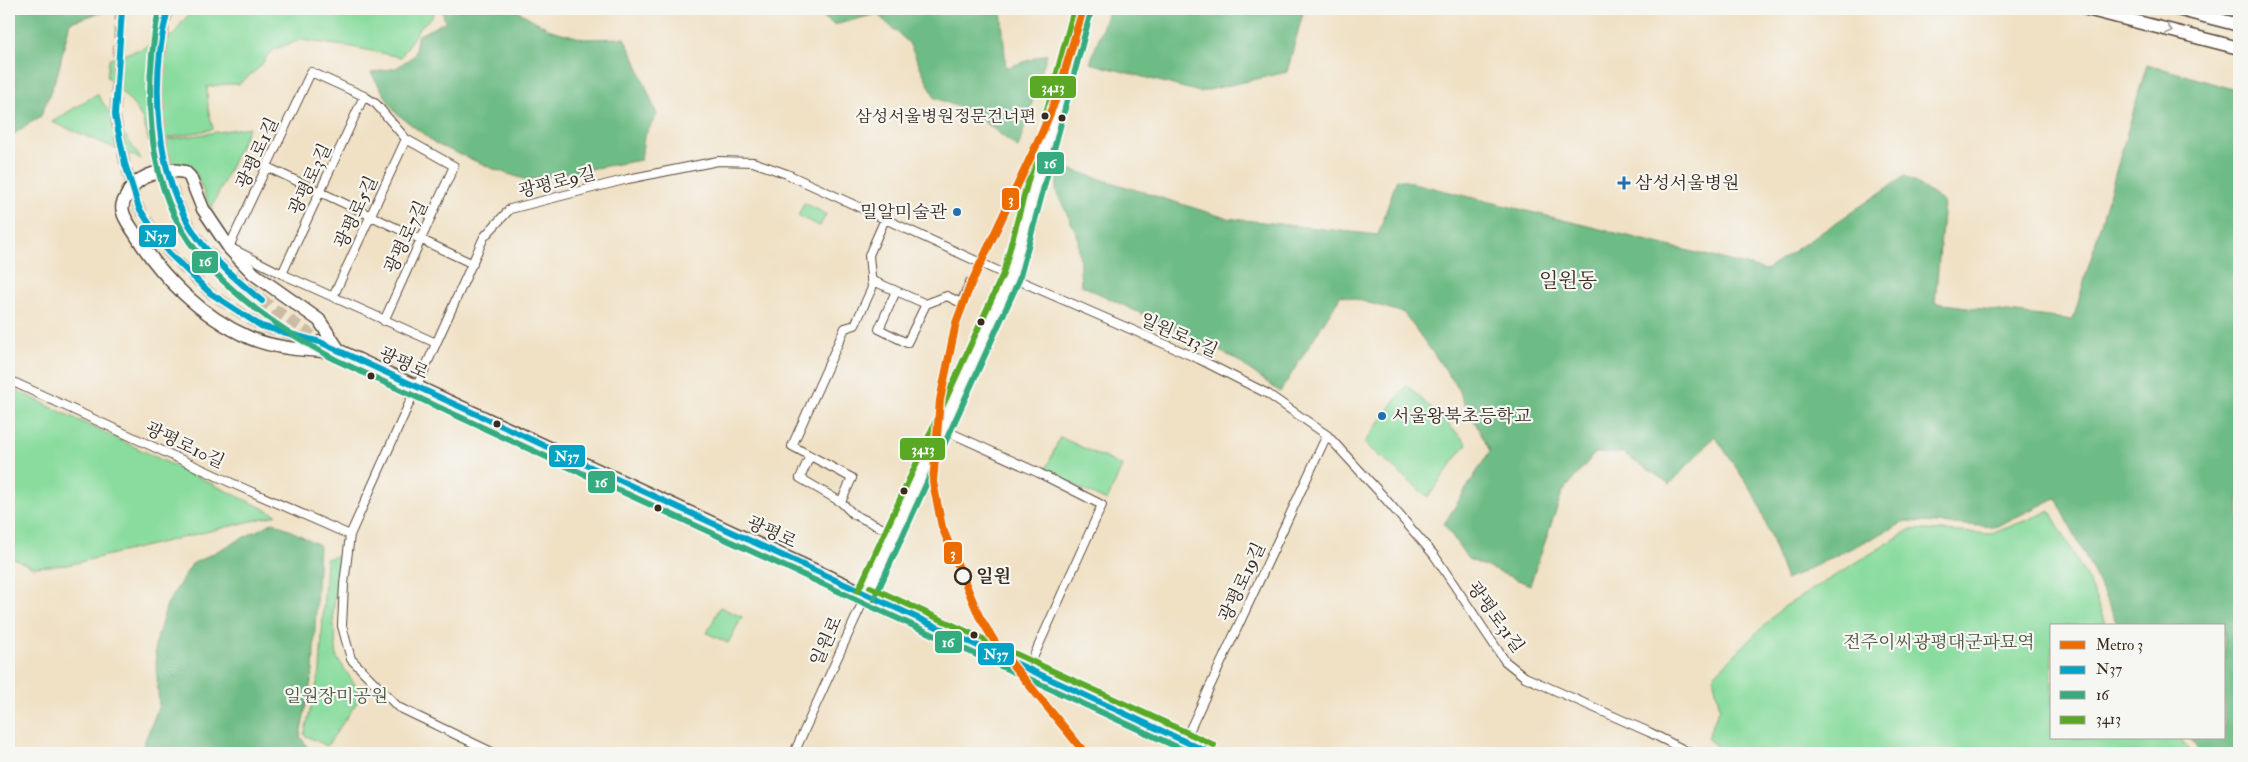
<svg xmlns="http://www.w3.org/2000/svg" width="2248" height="762" font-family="'IM FELL Double Pica','Noto Serif KR',serif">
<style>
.green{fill:#89dc9e;stroke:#62835e}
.forest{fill:#6ebc85;stroke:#547352}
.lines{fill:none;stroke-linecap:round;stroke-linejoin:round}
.primary-tunnel{stroke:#ccbca4;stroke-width:12;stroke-dasharray:12 6;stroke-linecap:butt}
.street-casing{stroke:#564537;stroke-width:10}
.secondary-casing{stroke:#564537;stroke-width:14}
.primary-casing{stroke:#564537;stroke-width:15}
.street{stroke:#fff;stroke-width:8}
.secondary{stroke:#fff;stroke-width:11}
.primary{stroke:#fff;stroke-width:12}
.bus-1-casing{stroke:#f6f6f2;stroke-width:10}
.bus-2-casing{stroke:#f6f6f2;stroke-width:10}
.bus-3-casing{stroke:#f6f6f2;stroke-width:10}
.bus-1{stroke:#03a3c5;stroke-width:6}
.bus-2{stroke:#35ac80;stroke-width:6}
.bus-3{stroke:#59a925;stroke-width:6}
.metro-1-casing{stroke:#f6f6f2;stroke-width:11}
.metro-1{stroke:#ed6c00;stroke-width:8}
.oneway{stroke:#a79f9a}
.bus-dot{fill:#3b2a1e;stroke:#f6f6f2;stroke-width:2}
.poi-dot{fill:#1f6fb2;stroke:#f6f6f2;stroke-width:2}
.stop-dot{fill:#f6f6f2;stroke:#3b2a1e;stroke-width:2.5}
.labels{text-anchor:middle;stroke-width:4.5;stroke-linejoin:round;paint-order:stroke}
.bus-label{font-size:17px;fill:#3b2a1e;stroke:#f6f6f2;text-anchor:end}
.street-label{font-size:18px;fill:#3b2a1e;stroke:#f6f6f2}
.poi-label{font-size:18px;fill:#3b2a1e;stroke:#f6f6f2;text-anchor:start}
.stop-label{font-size:18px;font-weight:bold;fill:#3b2a1e;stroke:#f6f6f2;text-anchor:start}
.park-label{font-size:18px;fill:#4e563e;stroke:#f6f6f2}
.quarter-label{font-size:20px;fill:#3b2a1e;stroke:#f6f6f2}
.line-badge{stroke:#f6f6f2;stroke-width:2}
.badge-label{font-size:14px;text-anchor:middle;font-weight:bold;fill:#fff}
</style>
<rect width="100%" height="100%" fill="#f6f6f2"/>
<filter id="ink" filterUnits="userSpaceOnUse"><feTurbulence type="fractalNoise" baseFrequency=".02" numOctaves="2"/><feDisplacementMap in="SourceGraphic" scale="10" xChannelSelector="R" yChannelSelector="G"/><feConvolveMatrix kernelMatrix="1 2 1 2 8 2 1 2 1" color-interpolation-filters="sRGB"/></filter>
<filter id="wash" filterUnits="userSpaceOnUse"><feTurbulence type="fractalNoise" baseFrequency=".0096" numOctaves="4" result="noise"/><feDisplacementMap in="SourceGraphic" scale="20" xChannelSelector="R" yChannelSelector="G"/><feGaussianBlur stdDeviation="1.12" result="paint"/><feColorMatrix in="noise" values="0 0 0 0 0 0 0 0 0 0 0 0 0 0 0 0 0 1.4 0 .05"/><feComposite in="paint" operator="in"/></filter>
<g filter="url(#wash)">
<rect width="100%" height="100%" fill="#f0e1c5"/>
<path class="green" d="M203,9h233l-4,8 -13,11 -18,29 -49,-10 -51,-7 -26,9 -8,7 -7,11 -21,17h-14l-18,3 1,21 5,21 -64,13c-6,-33 -20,-42 -42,-65l2,-18 38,-12 7,-9c27,2 19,-9 34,-22 4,-4 11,-5 15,-7z
M97,94l44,65 -89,-37z
M249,127l-38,82 -17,-39 -34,-10v-19z
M804,203l22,11 -6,12 -22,-10z
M1407,385l60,58 -39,54 -64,-54z
M9,387l268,128 -210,50 -35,2 -23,-11z
M1060,437l62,29 -15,35 -62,-29z
M2050,511l41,75 15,40h-54v112h128l12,15h-468l-17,-15 13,-30 -7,-32 69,-68 129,-79 80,5z
M340,555l-7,60 4,43 25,37 -35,51 -23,-11 16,-64 6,-112z
M720,607l22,10 -14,26 -21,-10z"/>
<path class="forest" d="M9,9h104l-43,13 -12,50 -17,44 -32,21z
M442,9h72l37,21 33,9 40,-1 11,21 22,56 -13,22 -3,23 -114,20 -31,-10 -60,-26 -40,-31 -25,-40 25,-5 19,-13 2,-19 28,-14z
M813,9h188l5,59 41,-14 -29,94 -46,-36 -37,-14 -26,-55 -32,-29 -43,11z
M1109,9h195l-17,63 -87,20 -110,-29z
M2147,64l92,27v662h-39l-10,-15h34v-112h-106l-20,-45 -42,-83 -61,29 -88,-6 -121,59 -29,-81 -42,-63 -45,48 -47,-31h-28l-33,40 -32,92 -62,-26 -24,-35 46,-73 -36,-69 -50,-69 -63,-18 -61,97 -46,-34 -153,-73 -3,-48 -22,-47 3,-24 167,52 152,17 19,-56 369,91 139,-94 39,26 -9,101 138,17z
M274,522l45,23 -6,126 -13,65 11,17h-174l5,-5 17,-42 -4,-60 12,-42 25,-40z"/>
</g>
<g filter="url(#ink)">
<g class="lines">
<path class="primary-tunnel" d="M122,9l-2,9 -5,97 10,49 14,44 29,44 42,41 51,33 59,16
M168,9c-16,65 -13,172 29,228 31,41 73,70 115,99"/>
<g class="street-casing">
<path id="street" d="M267,167l206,97
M885,219l-16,36 3,33 -17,37 -10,3 -53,118 60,32 -11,24 12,12 41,20
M282,274l82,-178
M871,280l55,24 -19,39 -28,-14 17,-38
M333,297l73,-158
M926,304l21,-8 14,7 9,-21
M384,321l70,-155 -48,-27 -30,-35 -12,-8 -53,-24 -82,175 53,27 154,69
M9,380l227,105 114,50
M942,429l97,44 63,32 -74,164
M810,456l-10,22 41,24
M494,753l-96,-46 -47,-48 -9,-33 2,-42 6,-49 134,-298 26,-28 118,-30 90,-18 35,1 34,12 224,103 188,82 69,35 59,41 55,60 52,60 71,106 20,16 124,55 41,21
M794,753l72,-158
M1179,753l148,-318"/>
</g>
<g class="secondary-casing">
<path id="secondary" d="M866,595l145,-318 72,-268"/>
</g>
<g class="primary-casing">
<path id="primary" d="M2087,9l152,39
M2177,9l62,16
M172,170l13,2 5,5 13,32 27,40 24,25 65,46 21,32c-31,-2 -61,-2 -90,-14 -48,-21 -90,-62 -116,-106 -4,-6 -10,-14 -11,-20 -2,-6 0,-10 3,-15 8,-19 26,-25 46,-27z
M320,342l890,411"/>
</g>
<use href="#street" class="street"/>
<use href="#secondary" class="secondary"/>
<use href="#primary" class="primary"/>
<g class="bus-1-casing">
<path id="bus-1" d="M122,9l-7,106 10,49 14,44 29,44 42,41 51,33 59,16 890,411
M168,9c-18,70 -14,167 29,228 18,25 42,45 65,64"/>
</g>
<g class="bus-2-casing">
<path id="bus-2" d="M159,9c-15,75 -15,166 30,232 36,52 93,90 147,119l854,393
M874,599l145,-319 72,-269"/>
</g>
<g class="bus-3-casing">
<path id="bus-3" d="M870,587l344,158
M858,591l145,-317 71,-265"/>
</g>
<use href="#bus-1" class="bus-1"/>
<use href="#bus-2" class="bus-2"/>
<use href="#bus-3" class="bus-3"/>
<g class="metro-1-casing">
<path id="metro-1" d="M1083,9l-24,82 -17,42 -72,153 -14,37 -16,77 -7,82 9,45 37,89 19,31 87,106"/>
</g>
<use href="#metro-1" class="metro-1"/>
</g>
<defs><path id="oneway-chevron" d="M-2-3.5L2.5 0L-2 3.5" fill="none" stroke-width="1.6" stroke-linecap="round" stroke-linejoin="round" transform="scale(1.25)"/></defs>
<use class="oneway" href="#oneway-chevron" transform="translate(2169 30) rotate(14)"/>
</g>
<g class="bus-dot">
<circle cx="1045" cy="116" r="4.5"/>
<circle cx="1062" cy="118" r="4.5"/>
<circle cx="981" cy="322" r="4.5"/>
<circle cx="371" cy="376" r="4.5"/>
<circle cx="497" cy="424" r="4.5"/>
<circle cx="904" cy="491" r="4.5"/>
<circle cx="658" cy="508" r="4.5"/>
<circle cx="974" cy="635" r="4.5"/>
</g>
<g class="poi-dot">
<path d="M1621.5 175.5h5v5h5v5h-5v5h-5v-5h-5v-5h5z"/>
<circle cx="957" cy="212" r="5"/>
<circle cx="1382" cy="416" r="5"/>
</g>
<circle class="stop-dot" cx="963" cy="576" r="8"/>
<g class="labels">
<g class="bus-label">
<text x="1036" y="122">삼성서울병원정문건너편</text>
</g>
<g class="street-label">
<text transform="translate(257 153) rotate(-65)" y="6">광평로1길</text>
<text transform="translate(310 179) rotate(-65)" y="6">광평로3길</text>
<text transform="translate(557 182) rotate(-14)" y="6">광평로9길</text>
<text transform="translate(356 212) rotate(-65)" y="6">광평로5길</text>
<text transform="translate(406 237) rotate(-65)" y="6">광평로7길</text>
<text transform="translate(1179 335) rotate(24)" y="6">일원로13길</text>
<text transform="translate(404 363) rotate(25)" y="6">광평로</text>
<text transform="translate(185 445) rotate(25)" y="6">광평로10길</text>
<text transform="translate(772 532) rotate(25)" y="6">광평로</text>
<text transform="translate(1242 582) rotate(-65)" y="6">광평로19길</text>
<text transform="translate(1496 617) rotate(54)" y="6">광평로31길</text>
<text transform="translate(826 641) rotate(-66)" y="6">일원로</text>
</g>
<g class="poi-label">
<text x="1635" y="189">삼성서울병원</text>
<text x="947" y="218" text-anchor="end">밀알미술관</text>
<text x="1392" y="422">서울왕북초등학교</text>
</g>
<g class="stop-label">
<text x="976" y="582">일원</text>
</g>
<g class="park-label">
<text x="1939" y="648">전주이씨광평대군파묘역</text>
<text x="336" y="702">일원장미공원</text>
</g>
<g class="quarter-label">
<text x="1568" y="287">일원동</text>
</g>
</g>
<g class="line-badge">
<rect x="1029" y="75" width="48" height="24" rx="5" fill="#59a925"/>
<rect x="1036" y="151" width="29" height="24" rx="5" fill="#35ac80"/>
<rect x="1001" y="187" width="19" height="24" rx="5" fill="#ed6c00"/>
<rect x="138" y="224" width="39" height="24" rx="5" fill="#03a3c5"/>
<rect x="191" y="250" width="28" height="24" rx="5" fill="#35ac80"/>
<rect x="899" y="437" width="47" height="24" rx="5" fill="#59a925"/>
<rect x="548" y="444" width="38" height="24" rx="5" fill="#03a3c5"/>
<rect x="587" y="470" width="29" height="24" rx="5" fill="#35ac80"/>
<rect x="943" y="541" width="20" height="24" rx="5" fill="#ed6c00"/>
<rect x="934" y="630" width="29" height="24" rx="5" fill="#35ac80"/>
<rect x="977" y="642" width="38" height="24" rx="5" fill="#03a3c5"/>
</g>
<g class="badge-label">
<text x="1053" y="92">3413</text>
<text x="1050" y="168">16</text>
<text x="1011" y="204">3</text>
<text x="157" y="241">N37</text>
<text x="205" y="266">16</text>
<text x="923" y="454">3413</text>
<text x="567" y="461">N37</text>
<text x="601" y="487">16</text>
<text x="953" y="558">3</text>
<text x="948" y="647">16</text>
<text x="996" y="659">N37</text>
</g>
<rect width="2248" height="762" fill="none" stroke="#f6f6f2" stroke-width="30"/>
<rect x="2050" y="624" width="175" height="115" fill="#f6f6f2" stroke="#aba49d"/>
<rect x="2060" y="641" width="25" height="8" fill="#ed6c00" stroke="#aba49d"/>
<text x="2096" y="650" font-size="15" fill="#3b2a1e">Metro 3</text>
<rect x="2060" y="666" width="25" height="8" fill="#03a3c5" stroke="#aba49d"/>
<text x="2096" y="674" font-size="15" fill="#3b2a1e">N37</text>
<rect x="2060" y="691" width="25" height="8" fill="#35ac80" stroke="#aba49d"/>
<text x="2096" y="700" font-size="15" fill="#3b2a1e">16</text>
<rect x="2060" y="716" width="25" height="8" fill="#59a925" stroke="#aba49d"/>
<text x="2096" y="724" font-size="15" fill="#3b2a1e">3413</text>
</svg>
